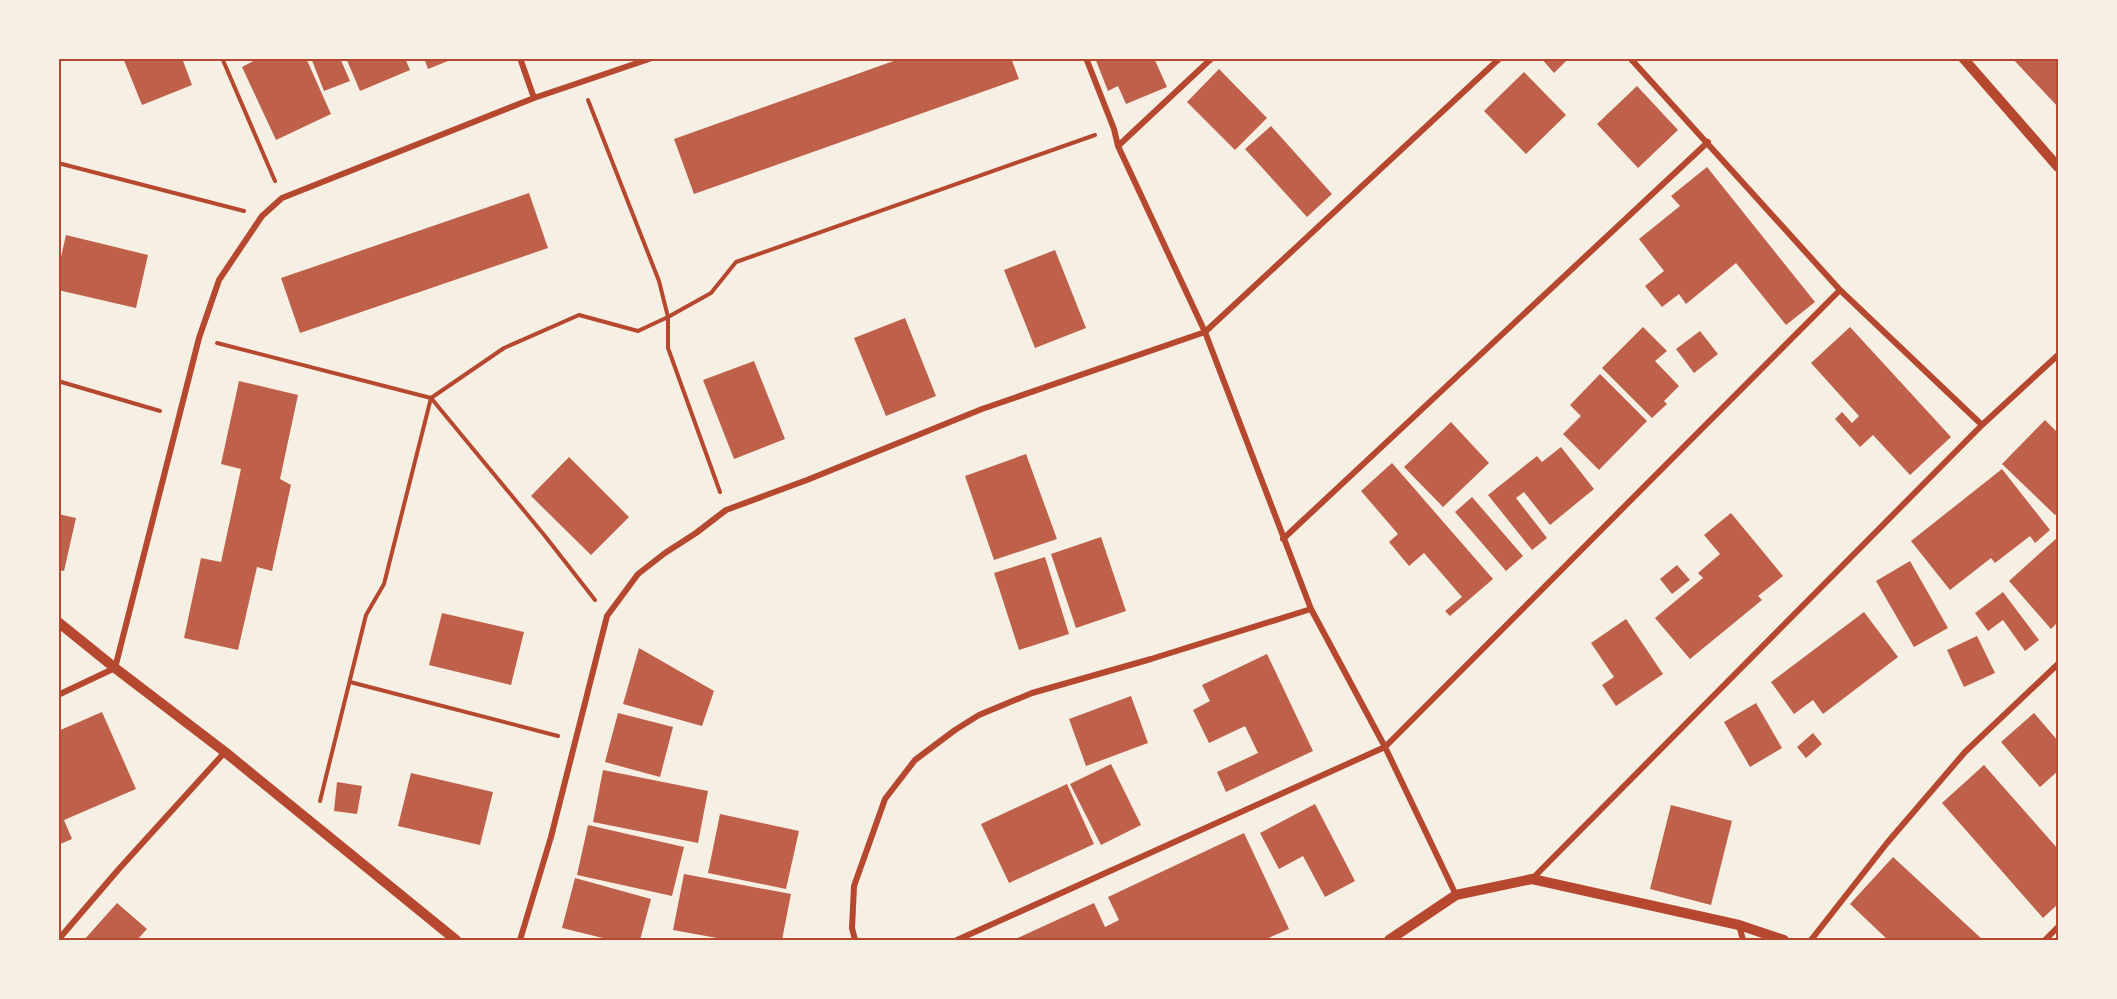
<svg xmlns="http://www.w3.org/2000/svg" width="2117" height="999" font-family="Overpass,sans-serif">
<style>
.building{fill:#bf614a}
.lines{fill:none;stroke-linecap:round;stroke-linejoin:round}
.path{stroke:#b5482f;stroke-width:4}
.minor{stroke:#b5482f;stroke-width:6}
.tertiary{stroke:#b5482f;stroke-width:10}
.neatline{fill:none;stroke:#b5482f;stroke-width:2}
</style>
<rect width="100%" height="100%" fill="#f6efe4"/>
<path class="building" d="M123,58h59l10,27 -50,20z
M259,58h47l25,56 -55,26 -34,-73z
M311,58h29l10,23 -26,10z
M346,58h59l5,12 -50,21z
M424,58h29v1l-25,10z
M902,58h109l8,21 -325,115 -20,-55z
M1095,58h59l13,29 -41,17 -8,-18 -10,5z
M1541,58h28l-15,15z
M2012,58h46v49z
M1219,69l48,49 -32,32 -48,-48z
M1524,72l42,43 -40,39 -42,-43z
M1637,86l41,44 -40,38 -41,-44z
M1271,126l61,68 -25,23 -62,-68z
M1707,167l108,135 -29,23 -50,-62 -50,41 -7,-10 -17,13 -17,-21 19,-15 -25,-32 41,-33 -9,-10z
M529,193l19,55 -248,85 -19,-55z
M66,235l82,20 -12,53 -78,-18v-20z
M1055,250l31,78 -51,20 -31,-78z
M905,318l31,78 -50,20 -32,-78z
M1643,327l24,24 -12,10 24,25 -15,15 3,3 -15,14 -50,-50z
M1850,327l101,110 -41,38 -37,-40 -13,12 -25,-28 7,-7 10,11 7,-7 -48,-53z
M1700,331l18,23 -24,19 -18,-24z
M754,361l31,78 -51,20 -31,-79z
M1600,374l47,47 -48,49 -36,-36 18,-18 -11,-11z
M239,381l59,14 -18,84 11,6 -19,86 -15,-4 -19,83 -54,-12 17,-80 20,4 20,-93 -20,-5z
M2045,420l13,13v79l-3,3 -53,-51z
M1451,422l38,41 -46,44 -39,-40z
M1561,447l33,42 -44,36 -26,-33 -8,6 31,40 -15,12 -44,-55 49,-39 5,6z
M1026,454l31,85 -63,21 -29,-84z
M569,457l60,60 -38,38 -60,-59z
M1392,463l101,116 -43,37 -5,-5 17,-14 -38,-44 -15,13 -20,-24 9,-8 -37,-43z
M2002,469l48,61 -15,13 -5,-7 -35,27 -4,-5 -41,32 -39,-49z
M1472,497l51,59 -17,15 -51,-59z
M1731,513l52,63 -25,20 4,4 -72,59 -35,-41 48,-40 -5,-5 22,-19 -16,-19z
M58,514l18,4 -12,53 -6,-1z
M1101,537l25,74 -50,17 -25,-74z
M2058,537v85l-7,7 -42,-48z
M1045,557l24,77 -50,16 -25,-77z
M1910,561l38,67 -34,19 -38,-66z
M1677,565l13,15 -18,14 -12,-15z
M2003,592l36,48 -14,11 -22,-31 -15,11 -13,-18z
M1864,612l34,45 -75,57 -10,-14 -19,14 -23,-32z
M442,613l82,19 -13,53 -82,-20z
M1626,619l37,55 -47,32 -14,-21 12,-8 -23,-34z
M1977,636l18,37 -31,14 -17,-37z
M639,648l75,43 -12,35 -79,-22z
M1267,654l46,97 -87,41 -9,-20 41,-19 -13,-27 -36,17 -16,-33 17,-9 -8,-16z
M1131,696l17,47 -62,23 -17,-47z
M1756,703l26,45 -32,19 -26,-45z
M102,712l34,77 -72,31 8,19 -14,6v-114z
M618,713l55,14 -13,50 -55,-15z
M2034,713l24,28v30l-18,16 -39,-45z
M1813,733l9,11 -16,14 -9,-11z
M1111,764l30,61 -40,20 -31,-61z
M1984,765l74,84v55l-15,14 -101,-115z
M603,770l105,21 -10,52 -105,-21z
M411,773l82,19 -13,53 -82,-19z
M337,782l25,4 -5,28 -23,-3z
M1067,784l27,60 -85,39 -28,-59z
M1315,804l40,77 -30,16 -22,-41 -24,13 -19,-36z
M1671,805l61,16 -21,84 -61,-16z
M720,814l79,17 -13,58 -78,-16z
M588,825l96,22 -12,49 -95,-21z
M1244,833l45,96 -25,11h-251l81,-37 11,24 14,-7 -11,-23z
M1893,857l90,83h-38l-3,-2 -3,2h-51l-38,-36z
M684,874l107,20 -9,46h-54l-55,-10z
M575,878l76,21 -11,41h-29l-49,-12z
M117,903l30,26 -10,11h-53z"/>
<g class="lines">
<path class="path" d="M222,58l53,123
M588,100l71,181 9,36v31l52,144
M58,163l186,48
M217,343l214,55 114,138 50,64
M58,381l102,30
M350,682l208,54
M320,801l46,-186 18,-31 47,-186 73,-50 75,-33 59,16 30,-14 43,-24 25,-31 359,-127"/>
<path class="minor" d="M520,58l14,40
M1086,58l28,71 4,17 87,186 106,277 74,138 71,148
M1630,58l210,232 142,135
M1118,146l94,-88
M1283,539l425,-397
M58,695l57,-27 84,-330 20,-58 43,-64 20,-18 252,-100 118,-40
M1532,879l450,-454 76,-70
M1739,925l4,15
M58,940l60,-70 107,-118
M520,940l31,-103 56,-221 31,-42 27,-21 31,-20 30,-23 81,-30 175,-71 223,-77 295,-274
M855,940l-3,-12 2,-42 31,-87 30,-39 40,-30 24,-15 53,-22 119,-34 160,-50
M957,940l428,-193 455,-457
M1811,940l76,-97 78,-91 93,-88
M2045,940l13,-13"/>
<path class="tertiary" d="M1963,58l95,109
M58,622l57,46 110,84 231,188
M1389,940l67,-45 76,-16 207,46 45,15"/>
</g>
<rect width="2117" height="999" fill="none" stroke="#f6efe4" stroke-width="120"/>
<rect x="60" y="60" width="1997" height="879" class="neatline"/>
</svg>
